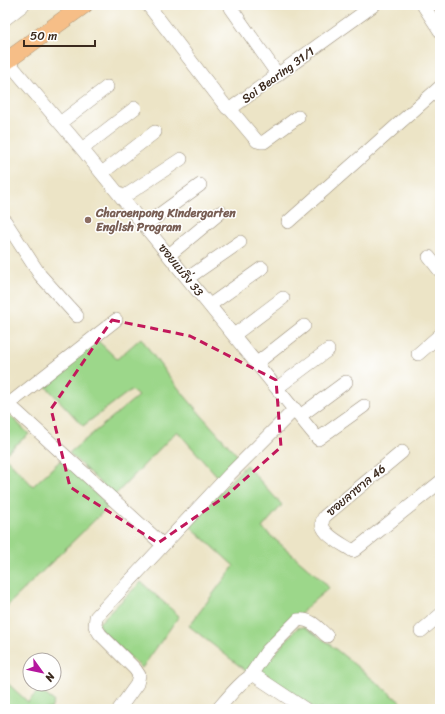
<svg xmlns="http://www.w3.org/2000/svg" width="445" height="714" font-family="Sriracha,'Playpen Sans Thai',sans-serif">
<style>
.green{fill:#9cd78a;stroke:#6c8054}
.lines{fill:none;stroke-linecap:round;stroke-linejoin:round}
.minor-casing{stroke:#948772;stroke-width:14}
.major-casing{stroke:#948772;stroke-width:18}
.minor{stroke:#fff;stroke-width:13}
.major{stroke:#f6be87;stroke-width:17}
.marked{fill:none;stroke:#c2185b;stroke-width:3;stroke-dasharray:8 5;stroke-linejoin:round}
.education-dot{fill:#8d6e63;stroke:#fff;stroke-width:1.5}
.labels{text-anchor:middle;stroke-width:3;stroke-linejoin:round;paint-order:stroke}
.street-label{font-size:12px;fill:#3b2a1e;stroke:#fff}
.education-label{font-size:12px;font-weight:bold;fill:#785e54;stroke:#fff;text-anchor:start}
</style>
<rect width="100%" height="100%" fill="#fff"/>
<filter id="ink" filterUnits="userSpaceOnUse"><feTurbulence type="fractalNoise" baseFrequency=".025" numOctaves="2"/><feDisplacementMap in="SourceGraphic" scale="8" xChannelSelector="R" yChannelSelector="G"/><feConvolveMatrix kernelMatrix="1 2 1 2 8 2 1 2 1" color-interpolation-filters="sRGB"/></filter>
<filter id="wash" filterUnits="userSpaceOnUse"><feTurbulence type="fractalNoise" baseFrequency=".012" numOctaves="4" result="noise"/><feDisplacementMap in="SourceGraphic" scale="16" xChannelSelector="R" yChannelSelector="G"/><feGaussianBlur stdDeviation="0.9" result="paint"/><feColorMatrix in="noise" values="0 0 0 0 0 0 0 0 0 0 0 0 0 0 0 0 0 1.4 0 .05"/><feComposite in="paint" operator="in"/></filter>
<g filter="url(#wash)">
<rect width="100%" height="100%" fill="#ece4c6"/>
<path class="green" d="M141,338c29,43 63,81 98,119l-20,21 -42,-47 -63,65 -45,-43 69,-57 -7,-6 -48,36 -42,-45 57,-40 19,18z
M5,411l24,23 -24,20z
M5,457l28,29 28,-26 48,46 -104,102z
M246,465l36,40 -20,23 61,53 6,7 -19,16 -64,67 -57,-45 45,-60 -45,-41z
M141,582l38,34 -37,52 -41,-38 -2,-7z
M304,627l23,15 82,67h-94l-55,-38 37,-43z
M5,681l23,21 11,-12 15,11 -3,8h-46z"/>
</g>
<g filter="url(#ink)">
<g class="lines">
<g class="minor-casing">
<path id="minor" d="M148,5l79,103 3,1 144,-104
M423,5l17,26
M231,8l47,67
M5,19l18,-14
M5,58l77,91 236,290 46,-33
M230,109l27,32 4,1h3l34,-25
M60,123l47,-36
M82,149l53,-41
M102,173l53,-41
M122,198l59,-39
M5,221l35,54 37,41
M288,222l152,-135
M145,225l55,-40
M169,255l52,-43
M429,257l11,14
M188,278l52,-36
M210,305l52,-37
M234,335l49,-37
M418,354l22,-19
M257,363l47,-37
M277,388l51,-38
M5,401l158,144
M5,407l111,-87
M300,416l46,-34
M402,452l-77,64c-12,15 18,28 28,35l2,-1 85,-68
M421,631l19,-16
M250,676l17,-25 31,-31c13,-2 20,8 29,16
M119,709l18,-25 2,-9 -4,-6 -35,-35 -5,-8 1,-9 134,-143 65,-65
M218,709c7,-8 27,-33 36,-34l51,34"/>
</g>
<g class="major-casing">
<path id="major" d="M5,62l79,-57"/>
</g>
<use href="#minor" class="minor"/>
<use href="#major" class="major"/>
</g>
</g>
<path class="marked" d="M112,320l78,16 86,44 5,67 -55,49 -68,47 -88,-56 -19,-78z"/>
<circle class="education-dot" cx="88" cy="220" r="4"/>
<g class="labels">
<g class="street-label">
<text transform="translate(278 75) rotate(-36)" y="4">Soi Bearing 31/1</text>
<text transform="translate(181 270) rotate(51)" y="4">ซอยแบริ่ง 33</text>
<text transform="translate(356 490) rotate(-40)" y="4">ซอยลาซาล 46</text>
</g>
<g class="education-label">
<text x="96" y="217">Charoenpong Kindergarten<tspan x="96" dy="14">English Program</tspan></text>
</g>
</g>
<rect width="445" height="714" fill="none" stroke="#fff" stroke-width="20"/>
<g transform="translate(42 672) rotate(123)"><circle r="19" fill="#ffffff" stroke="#b1aaa5"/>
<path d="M0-3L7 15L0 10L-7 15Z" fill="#b5179e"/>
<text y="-6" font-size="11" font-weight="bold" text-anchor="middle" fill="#3b2a1e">N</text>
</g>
<path d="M24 40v6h71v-6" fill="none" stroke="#3b2a1e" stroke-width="2"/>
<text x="30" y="40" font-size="12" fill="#3b2a1e" stroke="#ffffff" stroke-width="3" paint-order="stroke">50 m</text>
</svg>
